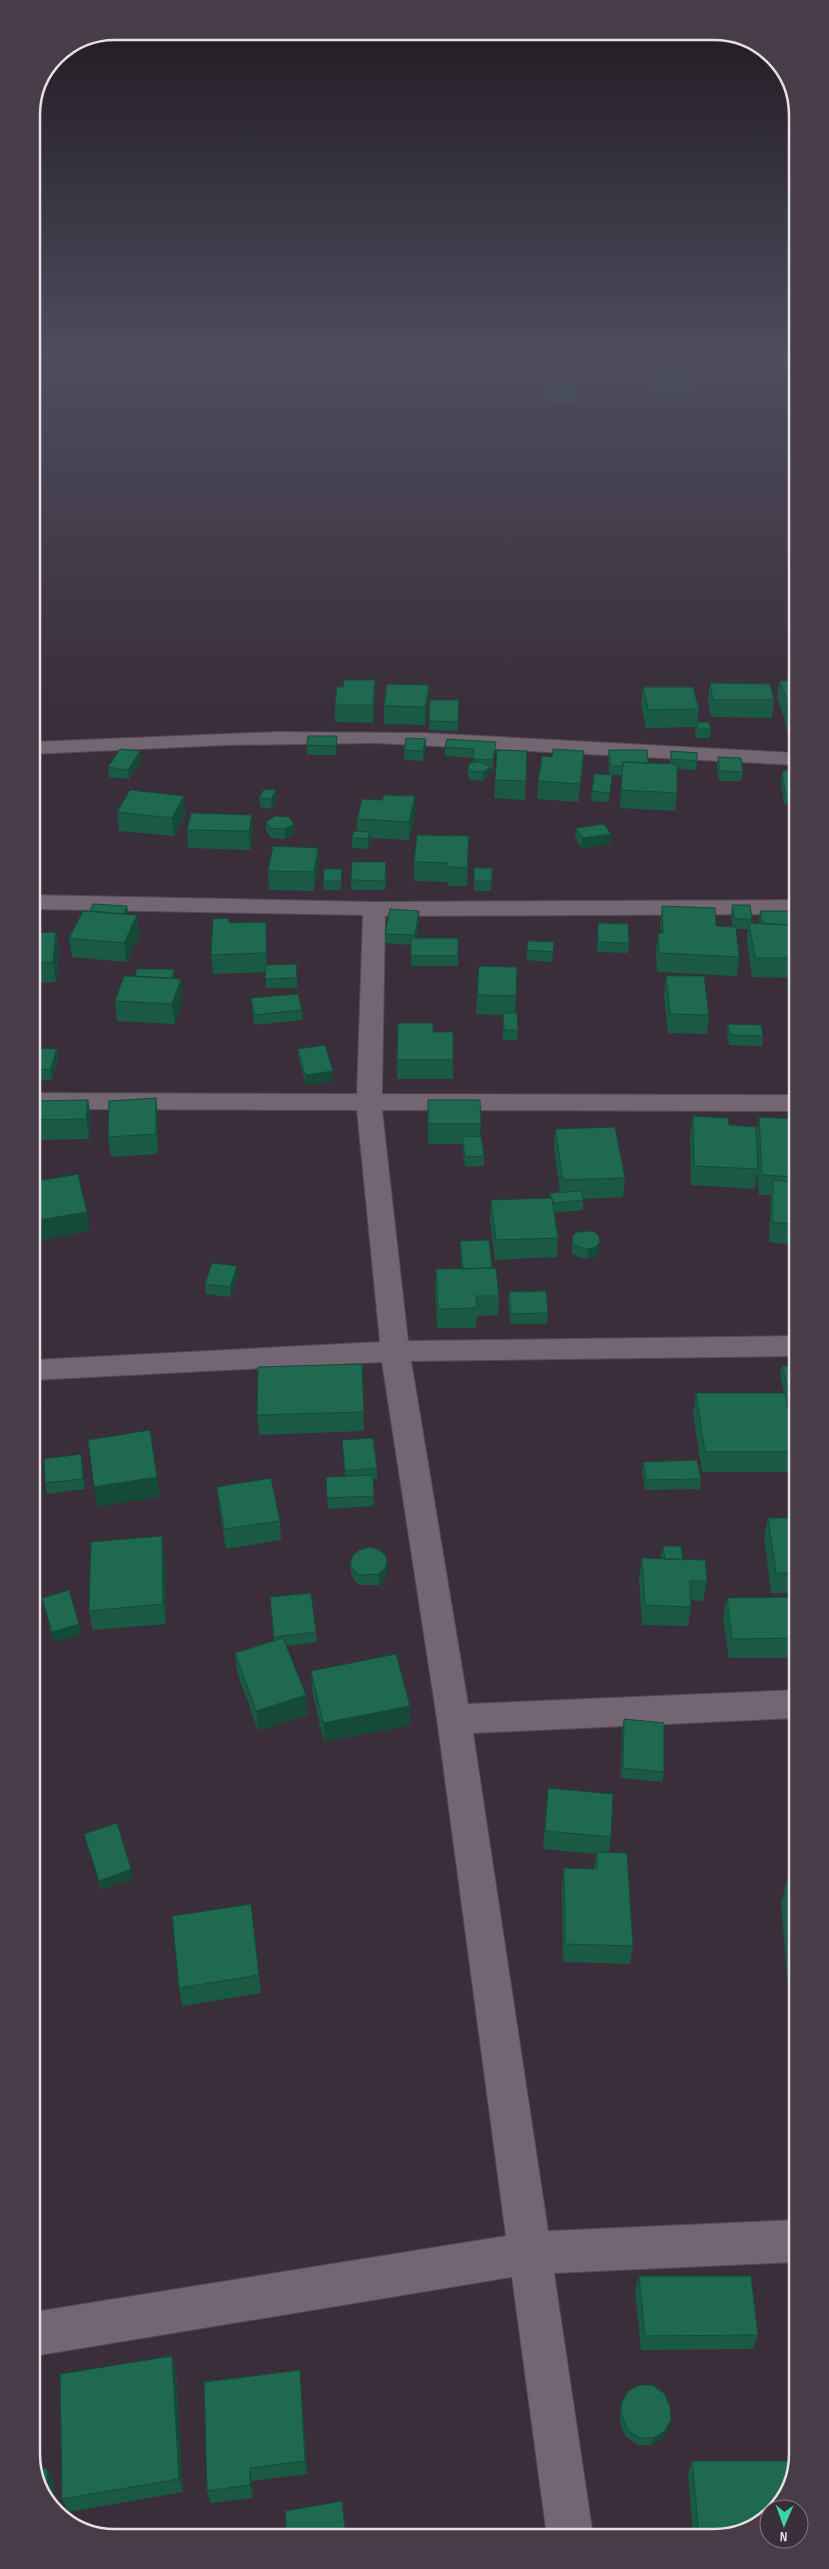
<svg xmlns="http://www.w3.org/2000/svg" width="829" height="2569" font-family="'Sofia Sans Condensed',sans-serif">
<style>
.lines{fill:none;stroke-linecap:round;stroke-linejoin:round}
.minor-casing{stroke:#534a53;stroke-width:2}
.minor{fill:#736672;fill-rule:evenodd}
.wall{fill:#1a5a45}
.shaded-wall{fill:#154a38}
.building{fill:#1e6950;stroke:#154a38}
.rim{fill:none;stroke:#e6dfe6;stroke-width:2.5}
</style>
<rect width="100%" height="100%" fill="#392e39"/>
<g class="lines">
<g class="minor-casing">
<path id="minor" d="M277,732l147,1 372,20v12l-421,-22 -147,2 -196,9v-12z
M32,895l342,7 422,-2v14l-411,2 -3,178 414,1v16l-414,-1 26,231 388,-5v20l-385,5 57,343 329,-14v28l-324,15 75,498 249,-11v42l-243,11 39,263h-46l-35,-259 -478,79v-44l472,-76 -69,-517 -55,-357 -349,18v-20l347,-18 -23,-232 -324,-1v-16l324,1 6,-179 -331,-6z"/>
</g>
<use href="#minor" class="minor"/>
</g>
<path class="wall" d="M652,375l38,8 -1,8h-36l-2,-8z
M545,385l33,11v8h-31l-2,-12z
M375,680v18l-2,25 -38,-1v-17l8,-18z
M796,680v69l-5,-1 -3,-14 1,-2h-2l-3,-15 1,-2h-2l-6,-17 2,-17z
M710,683l64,17 -2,18 -61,-1 -3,-16z
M429,685l-1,17 -3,23 -41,-1v-18z
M643,687l56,22 -2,13 14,7 -1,9h-13l-2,-6v-5l-49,1 -5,-23z
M459,700l-1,31 -29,-1v-9z
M337,736v10l-1,9h-29v-10z
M426,739v9l-3,13 -19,-1v-10z
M447,739l48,12 -3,19 -3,-1v7l-6,5 -13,-1 -2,-3v-10l5,-4v-5l-28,-2v-9z
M609,750l39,13 22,1 1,-13 26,10 -1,9 -19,-1v24l-2,18 -55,-3 2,-33h-10l-3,27 -18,-1 1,-10 17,-16 -1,-16z
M140,751l1,10 -12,18 -20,-2 -1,-10z
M527,751l-2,49 -31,-2 1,-18z
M552,757l31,12 -5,33 -41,-3 1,-18z
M718,757l25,15 -2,9h-22l-2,-15z
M782,771h14v34l-12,-1 -3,-24z
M259,798l18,2 -5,9 -12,-2z
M117,812l69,2 -12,22 -55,-5z
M252,815l1,18 -3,17 -62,-2 -1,-18z
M415,815l-6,25 -38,-2v3l-3,8 -16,-1v-10l5,-7v-12z
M266,822l28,2v9l-9,6 -14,-1 -5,-7z
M576,828l35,6 -1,10 -28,4 -7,-10z
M789,834h7v26h-5l-3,-16z
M469,836l-2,50h-19v-4l-34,-1v-19z
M318,848l1,18 -5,25 -45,-1 -1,-19z
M474,868h18l-1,23h-17z
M342,869l-1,21h-17l-1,-9z
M387,872l-2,18h-34v-10z
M732,905l20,14 -1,5h8v-4l1,-9 36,14v53l-44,-1 -5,-35 1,-13h-12l3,28 -2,19 -80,-4 -1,-20 2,-19h3l-1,-8 2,-19 54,20 17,1 -2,-13z
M127,906l1,9 12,19 -14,28 -54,-5 -3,-19 21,-27z
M419,911v10l-3,17h42v28h-47v-21l-26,-2v-9z
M229,923l38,18v24l30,9v14h-31v-16l-53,2 -2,-19z
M598,923l31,20 -1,10 -31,-1z
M56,932l3,19 -3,31 -24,1v-50z
M528,941l26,1 -2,20 -26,-2z
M517,967l-2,46 3,17 -1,10h-14v-25l-27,-1 1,-19z
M666,976l43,39 -2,19 -39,-1 -4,-38z
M175,978l8,20 -8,26 -58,-3 -2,-20z
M251,998l51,12 1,10 -49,5z
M728,1024l35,12 -1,10 -33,-1 -2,-11z
M32,1048l25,1 1,10 -6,21 -20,-1z
M298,1049l35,22v10l-27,4 -7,-26z
M397,1060h56v19h-56z
M156,1098l2,20v36l-47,3 -3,-20z
M88,1100l3,20 -2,19 -56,1v-39z
M428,1100l53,24 -1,12 4,20v10l-19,1 -3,-23h-34z
M693,1116l36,9 27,8 3,-16 37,2v126l-27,-3 2,-47h-12l-2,-23 -2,17 -64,-4 -1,-49z
M555,1129l70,49 -2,19 -40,2v11l-29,3 4,25 -1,19 -62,3 -5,-40 1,-20 58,-2 1,-5 10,-1 -6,-44z
M572,1237l27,15 -3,5 -9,2 -9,-2 -6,-4z
M460,1241l32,27 7,28 -1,19 -21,1 -1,12h-39l-2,-39 1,-20h26l-2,-18z
M238,1276l-7,21 -25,-3 -1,-10z
M509,1292l39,21 -1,11h-36l-3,-22z
M362,1364l2,67 -105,4 -2,-20z
M782,1366h14l1,92 -1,-3 -4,17h-90l-9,-59 3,-20h88l-4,-17z
M342,1440l35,28v11h-4l1,27 -46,3 -2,-32 19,-1z
M81,1454l2,11 2,24 -38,5 -2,-11z
M643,1462l58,17 -1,10 -55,1 -3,-18z
M217,1487l63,34 1,19 -55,9 -7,-43z
M768,1518h29v75h-26l-7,-56z
M663,1546l20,14 24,21 -4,20 -12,-1v7l-3,19 -46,-1 -3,-47 3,-20 20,1 -1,-3z
M165,1556l1,68 -73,6 -4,-19z
M387,1561v10l-2,8 -6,6h-19l-6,-5 -3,-7 -1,-10z
M270,1597l46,35 1,10 -31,4 20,49 2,20 -50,15 -21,-58 -2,-19 39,-12z
M797,1597v61h-68l-6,-41 4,-19z
M42,1598l37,26 2,10 -27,8z
M311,1671l99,35v19l-86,17 -12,-51z
M624,1719l40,53 -2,10 -41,-4 1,-49z
M548,1788l63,49 -2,15 24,94 -3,18 -67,-2 -1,-76 2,-18 30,1 2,-15 -53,-5z
M84,1834l49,44 -32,12z
M788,1877l9,1v143h-6l-10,-118z
M251,1904l10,89 -79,13 -3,-18z
M639,2276l119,59 -5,14 -112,1 -6,-59z
M176,2370l7,122 -115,20 -6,-13z
M300,2370l1,14 6,90 -55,7 1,17 -42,5 -4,-12z
M621,2403l50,17 -2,7 -7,12 -11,6h-13l-12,-8 -6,-13v-14z
M692,2461l43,74h-42l-5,-61z"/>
<path class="shaded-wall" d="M375,680v18l-2,25v-18z
M429,685l-1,17 -3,23v-18z
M337,736v10l-1,9v-9z
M426,739v9l-3,13v-10z
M140,751l1,10 -12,18 -1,-9z
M584,751l-1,18 -5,33 2,-18z
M490,767l-1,9 -6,5v-9z
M276,790l1,10 -5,9 -1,-10z
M184,796l2,18 -12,22 -2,-18z
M415,796v19l-6,25v-18z
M252,815l1,18 -3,17 -1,-19z
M294,824v9l-9,6 -1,-10z
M370,832l1,9 -3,8v-10z
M611,834l-1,10 -28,4v-10z
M318,848l1,18 -5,25v-19z
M342,869v9l-1,12v-9z
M127,906l1,10 -5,-1z
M419,911v10l-4,24v-10z
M137,915l3,19 -14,28 -2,-19z
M266,922l1,19v31l-1,-19z
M56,932l3,19 -3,31 -3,-20z
M174,969l1,10 -4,2z
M181,979l2,19 -8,26 -3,-20z
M57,1049l1,10 -6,21 -2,-10z
M333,1071v10l-27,4 -1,-10z
M156,1098l2,20v36l-2,-20z
M88,1100l3,20 -2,19 -3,-20z
M87,1212l3,19 -57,11v-21z
M600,1242l-1,10 -3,5 -9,2 1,-10z
M237,1266l1,10 -7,21 -1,-10z
M38,1388l4,18 -5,8 -4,2v-11z
M81,1454l2,11 2,24 -2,-10z
M157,1477l3,20 -63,10 -3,-20z
M162,1536l3,20 1,68 -3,-20z
M387,1561v10l-2,8 -6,6v-11z
M79,1624l2,10 -27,8 -2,-10z
M33,1657l6,31 -6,2z
M306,1695l2,20 -50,15 -2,-19z
M410,1706v19l-86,17 -1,-19z
M131,1869l2,9 -32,12 -2,-9z
M172,2356l4,14 7,122 -4,-13z
M300,2370l1,14 6,90 -2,-13z
M34,2391l1,55 -1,-3z
M671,2420l-2,7 -7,12 -11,6 2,-7z
M47,2468l7,13v27l-6,-10z
M250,2468l2,13 1,17 -3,-13z"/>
<path class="building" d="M652,375h35l3,8h-36z
M576,384l2,12h-31l-2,-11z
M344,680h31l-2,25h-38l2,-18h6z
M796,680v17l-10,1 -7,-17z
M710,683l60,1 4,16h-61z
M387,684l42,1 -4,22 -41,-1z
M643,687h50l6,22 -51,1z
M430,700h29l-1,22 -29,-1z
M786,708h10v15l-7,-1z
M696,722h13l2,7h-13z
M790,725h6v14h-4z
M308,736h29l-1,10 -29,-1z
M406,738l20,1 -3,12 -19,-1z
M447,739l49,3 -3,18 -20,-1 1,-10 -29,-2z
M120,749l20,2 -12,19 -20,-3z
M553,749l31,2 -4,33 -42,-3 4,-25 10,1z
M497,750l30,1 -1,30 -31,-1z
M609,750h38l1,13 -25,-1v4h-13z
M671,751l26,2v8l-26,-2z
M718,757l23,1 2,14 -23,-1z
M474,762h7l9,5 -7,5 -13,-1 -2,-4 1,-3z
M623,762l54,2v29l-56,-3z
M782,771h14v24h-11z
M594,774l18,1 -2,18 -18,-2z
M264,789l12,1 -5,9 -12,-1z
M130,790l54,6 -12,22 -55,-6z
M384,795l31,1 -6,26 -52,-3 5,-20 20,1z
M191,813l61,2 -3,16 -62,-1z
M275,816l14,1 5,7 -10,5 -14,-1 -4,-6z
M604,824l7,10 -29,4 -6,-10z
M354,831l16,1 -2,7 -16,-1z
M789,834h7v17h-3z
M417,835l52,1 -2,32 -19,-1v-4l-34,-1z
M273,846l45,2 -4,24 -46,-1z
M352,862h34l-1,19 -34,-1z
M474,868h18v13h-18z
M324,869h18l-1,12h-18z
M93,904l34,2 -3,8 -34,-3z
M732,905h18l2,14h-17z
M662,906l53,2 1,18 20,1 3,30 -80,-4 -1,-20h5z
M390,909l29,2 -4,24 -30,-1z
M83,911l54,4 -13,28 -55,-5z
M760,911h32l3,14 -32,-1z
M229,918v5l37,-1v31l-55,2 2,-36z
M598,923l30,1 1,19 -31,-1z
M749,923l47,2v33h-41z
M56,932l-3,30 -21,1v-30z
M411,938h47v18h-47z
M528,941l26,1 -1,10 -26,-2z
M297,964l-1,14 -31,1 1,-14z
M479,966l38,1 -1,29 -39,-1z
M137,969h37l-2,9 -37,-2z
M124,976l57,3 -9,25 -57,-3z
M666,976h38l5,39 -39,-1z
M298,994l4,16 -48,5 -3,-17z
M503,1013h14l1,17h-14z
M398,1023h35v9h20v28h-56z
M728,1024l33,1 2,11 -33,-1z
M325,1045l8,26 -28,4 -7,-26z
M32,1048l25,1 -7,21 -18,-1z
M156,1098v36l-48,3 1,-36z
M88,1100l-2,19 -53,1v-19z
M428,1100h52l1,24h-53z
M693,1116l35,2 1,7 27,2 2,42 -64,-3z
M759,1117l37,2v58l-34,-2z
M615,1127l10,51 -62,2 -8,-51z
M481,1136l3,20 -19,1 -3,-20z
M78,1174l9,38 -54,9v-39z
M773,1180l23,2v43l-24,-3z
M581,1191l3,9 -31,3 -1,-5h-1l-1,-5z
M552,1198l6,40 -62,2 -5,-40z
M593,1231l6,5 1,6 -4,5 -8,2 -9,-2 -6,-4 -1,-6 5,-5z
M489,1240l3,28 -29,1 -3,-28z
M212,1263l25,3 -7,21 -25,-3z
M496,1268l3,28h-23l1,12 -39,1 -2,-40z
M546,1291l2,22 -37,1 -2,-22z
M362,1364l2,48 -107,3 1,-48z
M782,1366h14v23l-6,1 -1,4z
M33,1383l5,5 2,8 -5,7 -2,2z
M796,1389l1,29 -7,-28z
M696,1393h89l12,59h-92z
M150,1430l7,47 -63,10 -6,-47z
M373,1438l4,30 -32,3 -3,-31z
M81,1454l2,25 -38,4 -1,-24z
M697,1460l4,19 -55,1 -3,-18z
M373,1475l1,21 -47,2 -1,-21z
M271,1478l9,43 -56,8 -7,-42z
M768,1518h29v56l-21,-1z
M162,1536l1,68 -74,7 2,-69z
M663,1546h18l2,14 -18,-1z
M369,1547l8,2 8,5 2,7 -2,8 -6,5 -19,1 -7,-5 -3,-7 3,-8 6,-5z
M642,1558l63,2 2,21h-17l1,26 -46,-2z
M69,1590l10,34 -27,8 -10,-34z
M311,1593l5,39 -42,5 -4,-40z
M797,1597v41l-65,1 -5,-41z
M283,1638l23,57 -50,16 -21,-58z
M396,1654l14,52 -87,17 -12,-52z
M624,1719l40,4v49l-41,-4z
M548,1788l65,6 -2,43 -66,-6z
M117,1823l14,46 -32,12 -15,-47z
M597,1852l30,1 6,93 -68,-2 -1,-76 33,1z
M788,1877l9,1v104z
M251,1904l8,71 -80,13 -7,-72z
M639,2276h112l7,59 -113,1z
M172,2356l7,123 -117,20 -2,-125z
M300,2370l5,91 -55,7v17l-43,6 -3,-109z
M639,2385h13l12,8 6,13 1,14 -7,12 -11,6h-14l-11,-8 -6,-13 -1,-14 7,-12z
M692,2461h96l2,15 -10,29 -5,4h-6v4l-34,22h-36z
M47,2468l1,30 -14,-23v-4z
M342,2501l4,36h-59l-2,-26z"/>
<linearGradient id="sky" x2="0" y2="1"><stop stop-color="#1f191f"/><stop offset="0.5" stop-color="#4e4c5f"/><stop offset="1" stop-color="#4e4c5f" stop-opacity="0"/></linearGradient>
<rect width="829" height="714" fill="url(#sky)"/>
<path d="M0 0H829V2569H0ZM115 40H714A75 75 0 0 1 789 115V2454A75 75 0 0 1 714 2529H115A75 75 0 0 1 40 2454V115A75 75 0 0 1 115 40Z" fill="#473c47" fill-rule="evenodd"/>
<path class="rim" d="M115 40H714A75 75 0 0 1 789 115V2454A75 75 0 0 1 714 2529H115A75 75 0 0 1 40 2454V115A75 75 0 0 1 115 40Z"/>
<g transform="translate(784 2524) rotate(182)"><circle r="24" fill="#392e39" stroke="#7e757e"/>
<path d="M0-4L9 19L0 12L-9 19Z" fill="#3dd4a3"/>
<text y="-8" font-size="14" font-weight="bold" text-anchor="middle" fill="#e6dfe6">N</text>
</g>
</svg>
